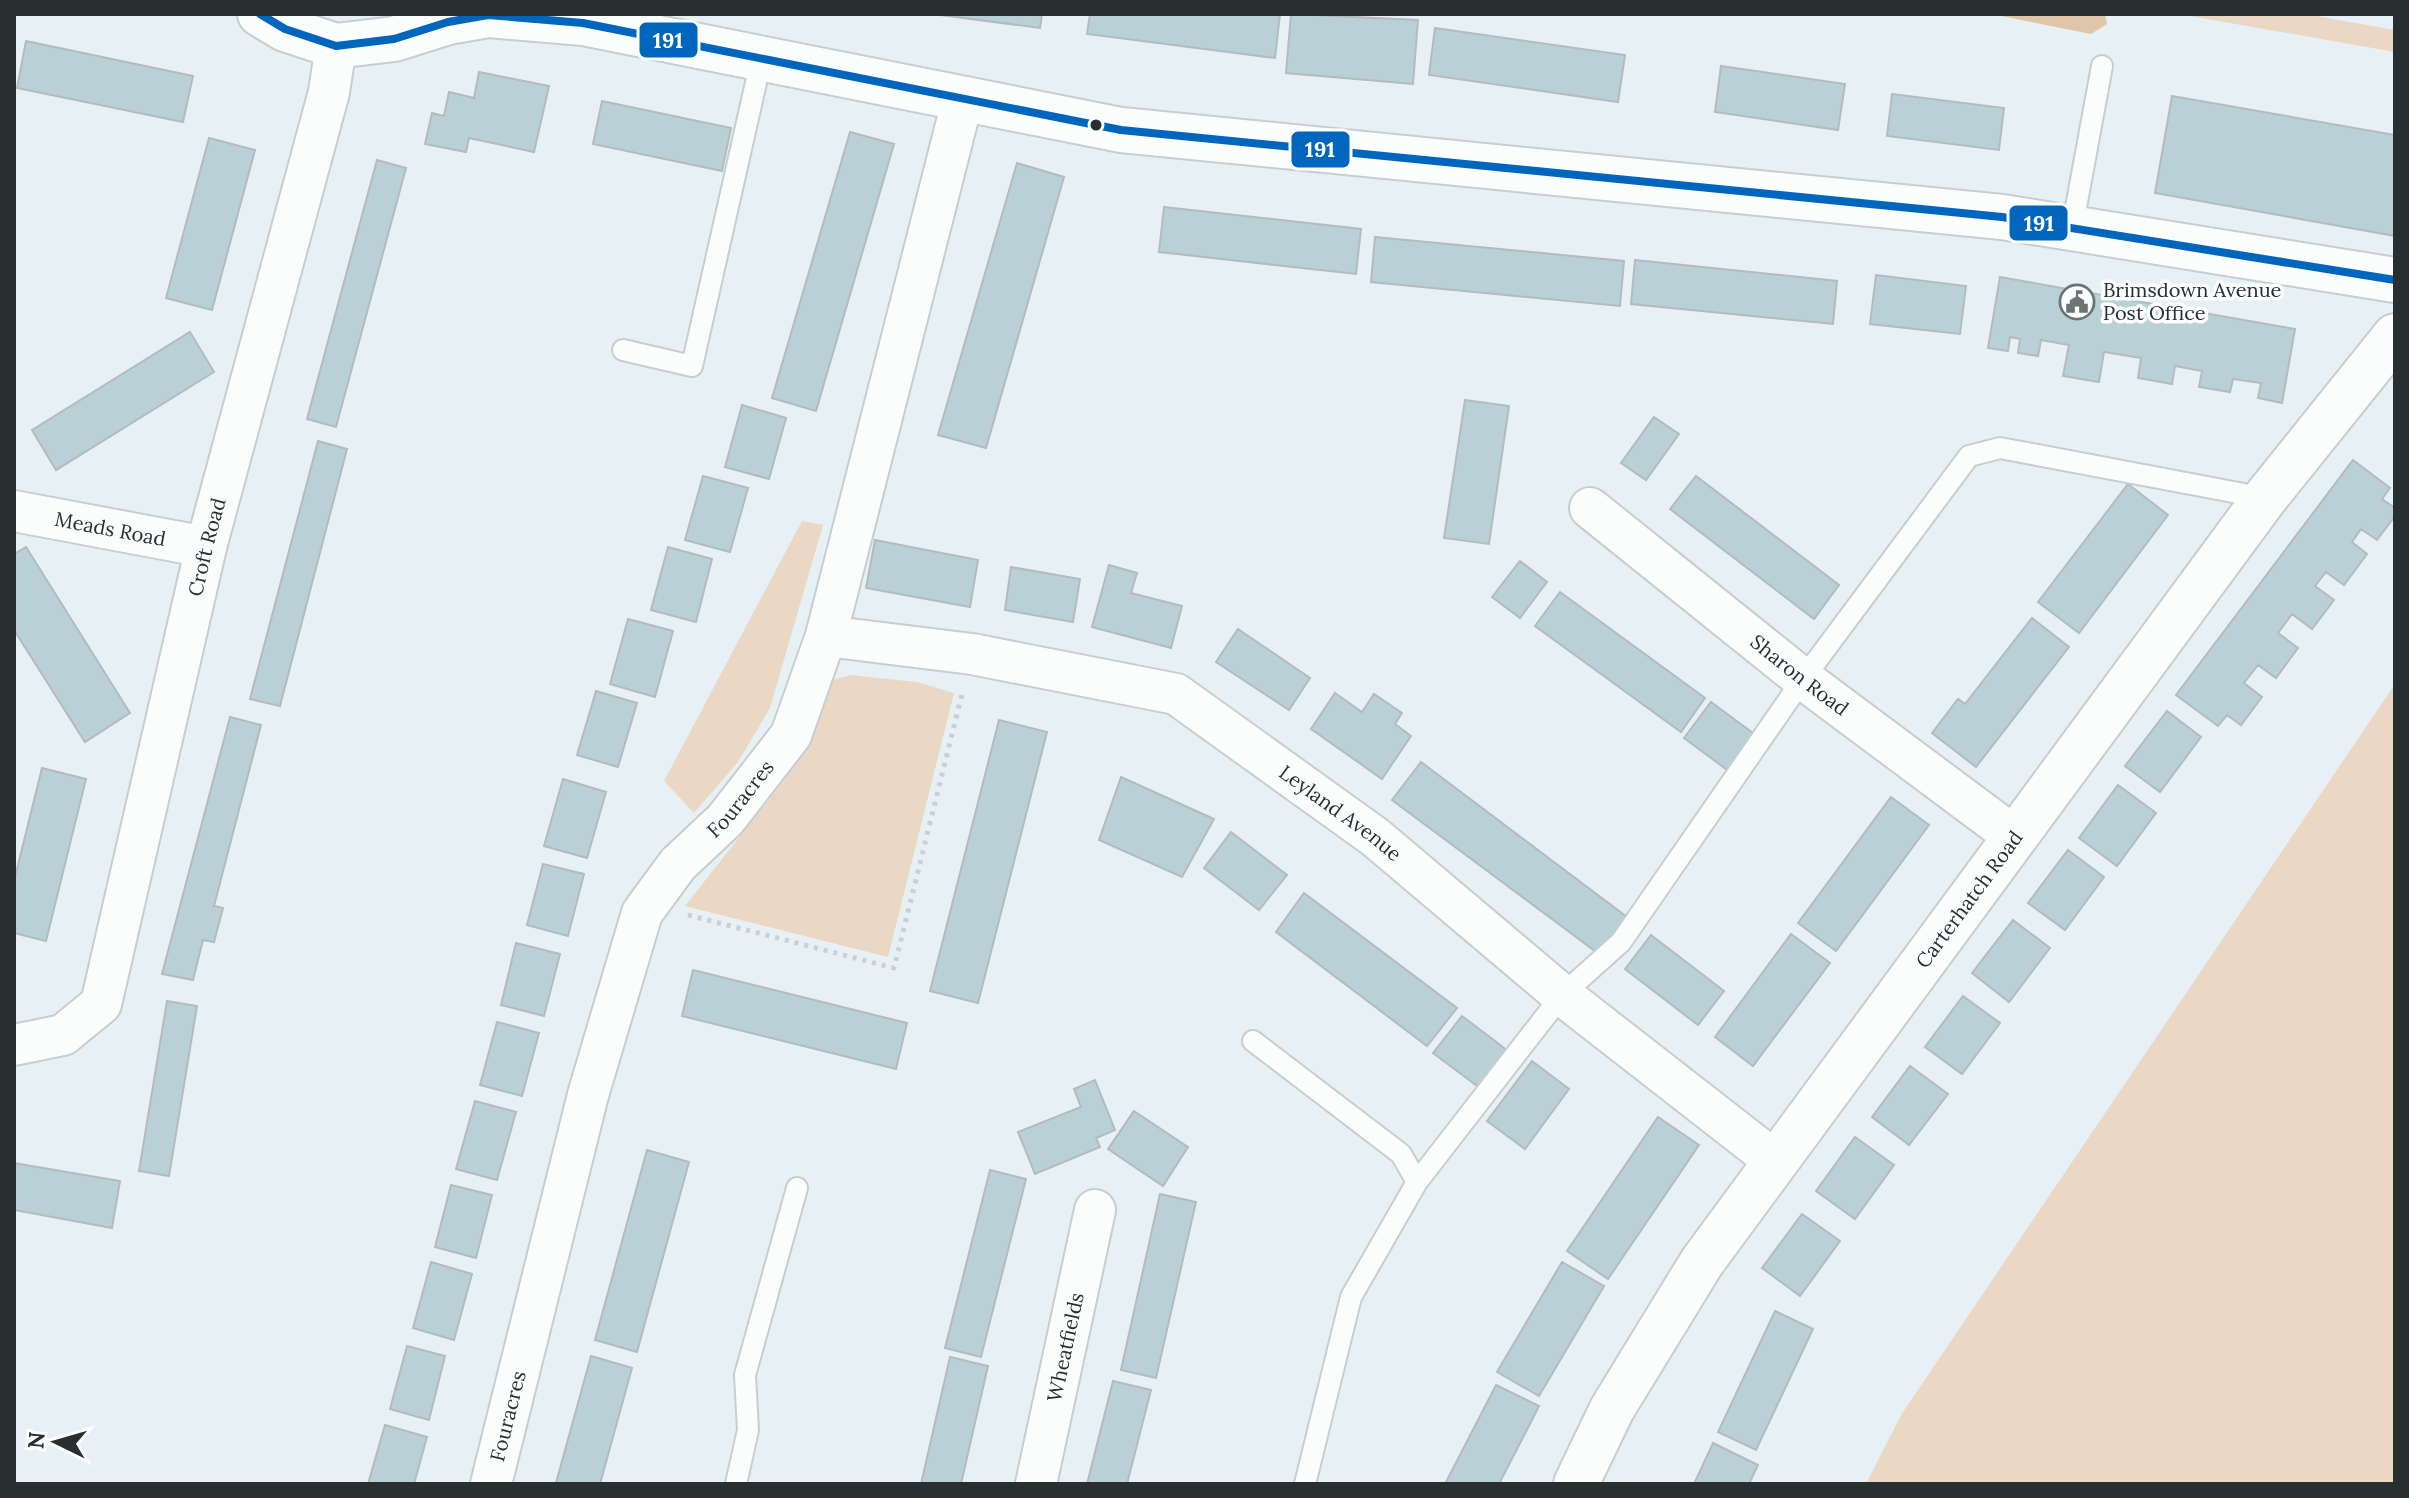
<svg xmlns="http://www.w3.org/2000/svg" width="2409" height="1498" font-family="Lora,serif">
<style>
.green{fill:#ebd8c4}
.forest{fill:#e0c6a9}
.building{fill:#bad0d7;stroke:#b4bbbe;stroke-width:2}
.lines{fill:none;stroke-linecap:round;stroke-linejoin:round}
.lane-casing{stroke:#c6ced1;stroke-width:24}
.street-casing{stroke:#c6ced1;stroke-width:44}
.secondary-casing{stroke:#c6ced1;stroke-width:48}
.path{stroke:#ccd0d2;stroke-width:5;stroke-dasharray:4 6;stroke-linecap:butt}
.lane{stroke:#fbfdfd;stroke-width:20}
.street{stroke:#fbfdfd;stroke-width:40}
.secondary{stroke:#fbfdfd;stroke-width:44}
.bus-1-casing{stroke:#fafeff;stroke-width:14}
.bus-1{stroke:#0065bd;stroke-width:8}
.bus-dot{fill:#282f31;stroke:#fafeff;stroke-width:3}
.labels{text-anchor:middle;stroke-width:7;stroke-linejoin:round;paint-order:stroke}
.poi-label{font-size:20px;fill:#282f31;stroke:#fafeff;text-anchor:start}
.street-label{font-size:20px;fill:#282f31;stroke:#fafeff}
.line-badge{stroke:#fafeff;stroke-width:3}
.badge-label{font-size:22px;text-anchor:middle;font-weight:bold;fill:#fff}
</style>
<rect width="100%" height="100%" fill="#e7f0f4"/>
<path class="green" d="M2179,14h126l90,16v22z
M802,521l21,4 -53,183 -32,54 -44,51 -30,-32z
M850,675l67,7 37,11 -66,264 -203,-51 97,-123 35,-59 9,-34 7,-10z
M2395,684v800h-529l35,-69z"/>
<path class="forest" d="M1991,14h114l2,10 -16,10z"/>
<path class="building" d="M933,14h109l-2,14z
M1090,14h190l-5,44 -188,-24z
M1291,14l127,6 -5,64 -127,-11z
M1435,28l190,27 -7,47 -189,-27z
M26,41l167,35 -10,46 -166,-34z
M1721,66l124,18 -7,46 -123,-18z
M479,72l70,14 -15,66 -65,-14 -3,14 -41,-8 7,-31 12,3 5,-24 25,6z
M1892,94l112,14 -5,42 -112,-14z
M2172,96l223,39v101l-240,-43z
M602,101l129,27 -9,43 -129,-27z
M850,132l44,12 -78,267 -44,-13z
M209,138l46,12 -43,160 -46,-12z
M377,160l29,8 -70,259 -29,-8z
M1017,163l47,14 -78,271 -48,-13z
M1164,207l197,22 -5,45 -197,-22z
M1375,237l249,24 -4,45 -249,-24z
M1635,260l202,21 -4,43 -202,-20z
M1876,275l90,11 -6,48 -90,-10z
M2000,277l295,52 -13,74 -24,-5 3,-15 -28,-4 -3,13 -31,-5 3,-16 -27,-5 -3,18 -34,-6 3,-20 -37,-6 -5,30 -36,-6 6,-31 -28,-5 -3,16 -20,-3 2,-14 -10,-2 -2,14 -20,-3z
M190,332l24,40 -158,98 -24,-40z
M1465,400l44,6 -20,138 -45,-6z
M742,405l44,13 -17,61 -44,-12z
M1654,417l25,17 -33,46 -25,-17z
M318,441l29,8 -67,257 -30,-7z
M2353,460l37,28 -8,11 13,9v8l-18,24 -16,-11 -9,13 15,12 -23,31 -18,-13 -11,14 19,14 -22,29 -20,-15 -14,19 20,15 -22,30 -18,-13 -14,18 18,14 -21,28 -14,-10 -9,11 -42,-31z
M703,476l45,12 -18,64 -45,-12z
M1696,476l143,109 -25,34 -144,-110z
M2128,484l40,31 -89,118 -41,-31z
M875,540l103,20 -8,47 -104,-19z
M26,547l104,166 -45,29 -71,-112v-76z
M668,547l44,12 -16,63 -45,-12z
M1520,561l27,21 -27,36 -28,-21z
M1109,565l28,8 -6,20 51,13 -11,42 -79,-21z
M1011,567l69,12 -7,43 -68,-12z
M1560,592l145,106 -24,34 -146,-106z
M2032,618l37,29 -93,120 -44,-34 26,-34 7,5z
M628,619l45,12 -18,66 -45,-13z
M1238,629l72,49 -21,32 -73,-48z
M596,691l41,12 -19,64 -41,-12z
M1335,693l27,19 12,-18 28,19 -7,11 16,12 -29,43 -71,-50z
M1711,702l50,37 -27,36 -50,-37z
M2167,711l34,26 -41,55 -35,-26z
M230,717l31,8 -47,181 9,2 -9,34 -11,-2 -10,40 -31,-6z
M999,720l48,12 -69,271 -48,-12z
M1421,762l206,155 -28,37 -207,-154z
M42,768l44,11 -40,162 -32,-8v-52z
M1121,777l93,42 -32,58 -83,-37z
M563,779l43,13 -19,66 -43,-12z
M2118,785l38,28 -39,53 -38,-28z
M1891,797l38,28 -93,126 -38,-28z
M1231,832l56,43 -28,35 -55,-42z
M2068,850l36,27 -39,53 -37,-27z
M543,864l41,10 -16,62 -41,-11z
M1304,893l153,115 -30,38 -151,-114z
M2013,920l37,28 -41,54 -37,-29z
M1791,934l39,29 -77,103 -38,-29z
M1651,935l73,56 -26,34 -73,-56z
M516,943l44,11 -16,62 -43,-11z
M693,970l214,53 -11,46 -214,-53z
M1963,996l37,27 -38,51 -37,-27z
M167,1001l30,5 -28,170 -30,-5z
M1462,1016l50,38 -28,37 -51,-38z
M497,1022l42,11 -17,63 -42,-11z
M1532,1061l37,28 -44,60 -38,-28z
M1910,1066l38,28 -39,51 -37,-28z
M1095,1080l20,50 -19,8 4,9 -65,27 -17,-42 63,-25 -7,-18z
M475,1101l41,11 -19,68 -41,-11z
M1134,1111l54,36 -25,39 -55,-37z
M1658,1117l41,28 -91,134 -41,-28z
M1855,1137l39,28 -39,54 -39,-28z
M647,1150l42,12 -52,190 -42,-12z
M14,1163l106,18 -8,47 -98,-18z
M990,1170l36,9 -45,178 -36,-9z
M451,1185l41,10 -16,63 -41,-11z
M1160,1194l36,8 -40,176 -35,-8z
M1802,1214l38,27 -40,55 -38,-28z
M431,1262l41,12 -18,66 -41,-12z
M1562,1262l42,24 -65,110 -42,-24z
M1775,1311l38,18 -57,121 -38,-18z
M407,1346l38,10 -16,64 -39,-11z
M591,1356l41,12 -32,116h-38l-6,-1z
M950,1357l38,9 -27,118h-40z
M1113,1381l38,9 -24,94h-40z
M1496,1385l43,21 -7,14 -33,64h-54z
M385,1425l42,12 -13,47h-46z
M1713,1443l45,22 -9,19h-55z"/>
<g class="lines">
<g class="lane-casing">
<path id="lane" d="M2072,229l30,-163
M623,350l69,16 70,-310
M1253,1041l148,113 16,28
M736,1484l12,-54 -3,-55 52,-187
M1305,1484l46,-187 66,-115 145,-187 59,-53 182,-263 166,-223 31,-8 265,50"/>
</g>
<g class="street-casing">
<g id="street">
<path id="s1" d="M1590,508l213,171 212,158"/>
<path id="s2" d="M14,511l192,36"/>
<path id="s3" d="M826,636l146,18 204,40 199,143 187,158 213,166"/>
<path id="s4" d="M14,1045l49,-10 38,-31 105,-457 123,-455 7,-46"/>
<path id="s5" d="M491,1484l97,-389 54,-182 36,-49 47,-44 66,-85 35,-99 137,-538"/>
<path id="s6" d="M1036,1484l59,-274"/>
</g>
</g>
<g class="secondary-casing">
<g id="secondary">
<path d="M260,14l25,15 51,17 58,-7 54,-17 40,-7 95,8 538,107 881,87 393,63"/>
<path id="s7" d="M1576,1484l36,-75 90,-147 563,-764 130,-162"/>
</g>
</g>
<path class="path" d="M688,915l206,53 69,-278"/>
<use href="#lane" class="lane"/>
<use href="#street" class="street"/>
<use href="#secondary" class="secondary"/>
<g class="bus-1-casing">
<path id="bus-1" d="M260,14l25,15 51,17 58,-7 54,-17 40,-7 95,8 538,107 881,87 393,63"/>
</g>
<use href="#bus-1" class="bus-1"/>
</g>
<defs>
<g id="civic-ring" transform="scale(1.8)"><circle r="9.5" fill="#fafeff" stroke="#6b7375" stroke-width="1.5"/><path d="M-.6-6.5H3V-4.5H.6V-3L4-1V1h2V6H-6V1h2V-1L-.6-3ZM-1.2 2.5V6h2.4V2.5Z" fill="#6b7375"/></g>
</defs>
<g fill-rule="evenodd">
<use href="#civic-ring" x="2077" y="302"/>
</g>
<circle class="bus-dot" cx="1096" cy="125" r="7"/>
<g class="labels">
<g class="poi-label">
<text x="2103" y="297">Brimsdown Avenue<tspan x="2103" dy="23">Post Office</tspan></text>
</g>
<g class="street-label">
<text dy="7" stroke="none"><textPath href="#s2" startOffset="98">Meads Road</textPath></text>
<text dy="7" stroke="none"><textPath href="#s4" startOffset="568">Croft Road</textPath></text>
<text dy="7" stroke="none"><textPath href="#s1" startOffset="268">Sharon Road</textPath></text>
<text dy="7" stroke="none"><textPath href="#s5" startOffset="742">Fouracres</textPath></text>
<text dy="7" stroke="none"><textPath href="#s3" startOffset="558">Leyland Avenue</textPath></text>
<text dy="7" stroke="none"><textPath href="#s7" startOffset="706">Carterhatch Road</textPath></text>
<text dy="7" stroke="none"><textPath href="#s6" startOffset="140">Wheatfields</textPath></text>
<text dy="7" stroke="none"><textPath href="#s5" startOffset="70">Fouracres</textPath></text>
</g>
</g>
<g class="line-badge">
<rect x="638" y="21" width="61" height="38" rx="8" fill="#0065bd"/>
<rect x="1290" y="130" width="61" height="39" rx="8" fill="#0065bd"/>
<rect x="2008" y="204" width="61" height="38" rx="8" fill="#0065bd"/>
</g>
<g class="badge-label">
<text x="668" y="48">191</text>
<text x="1320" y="157">191</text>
<text x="2039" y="231">191</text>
</g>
<rect width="2409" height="1498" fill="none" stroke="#282f31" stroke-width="32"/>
<g transform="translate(56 1442) rotate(275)" stroke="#fafeff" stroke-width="6" paint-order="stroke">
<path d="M0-6L14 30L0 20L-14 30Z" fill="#282f31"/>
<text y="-12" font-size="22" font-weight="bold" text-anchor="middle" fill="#282f31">N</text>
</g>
</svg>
